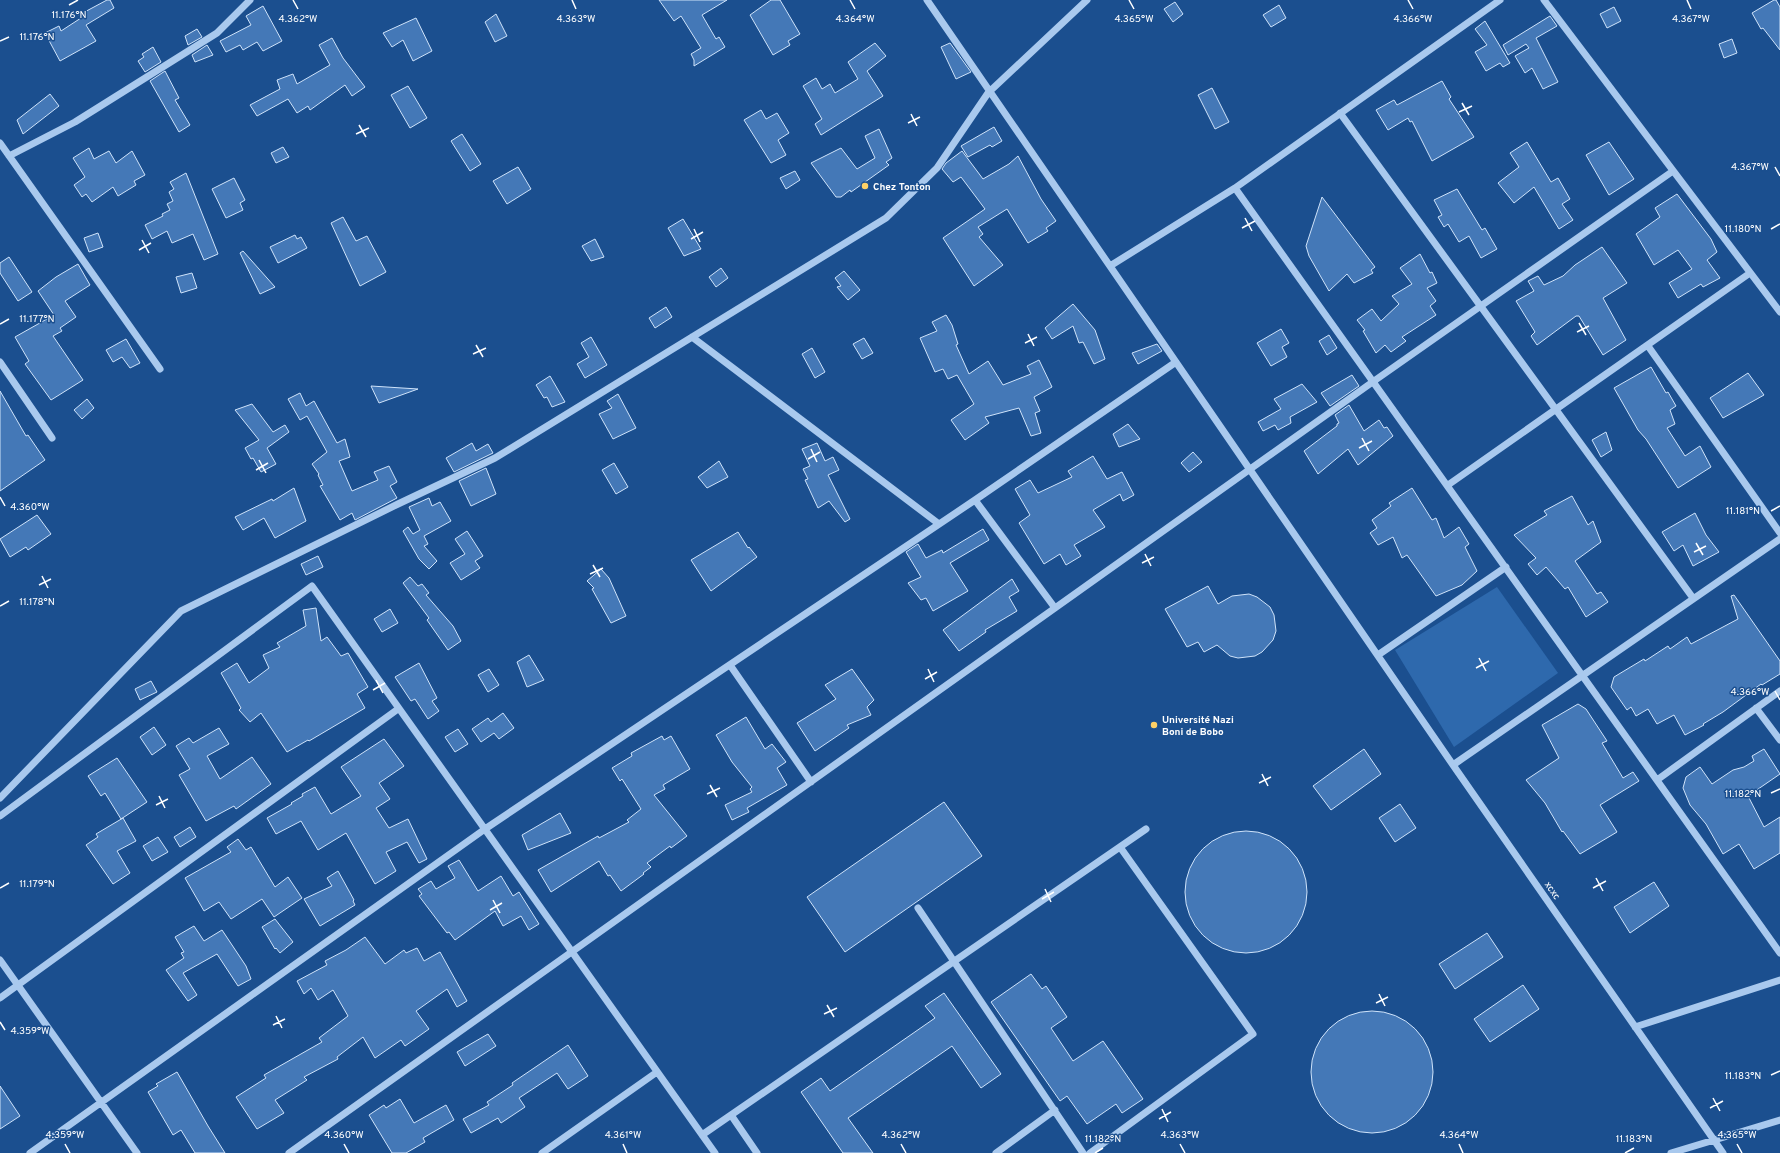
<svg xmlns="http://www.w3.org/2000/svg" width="1780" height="1153" font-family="Overpass,sans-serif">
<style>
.green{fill:#2e69ad}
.building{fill:#4478b7;stroke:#cfe3fa}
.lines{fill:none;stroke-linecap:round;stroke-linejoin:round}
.minor{stroke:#a9c9ee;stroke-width:7}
.ticks{fill:none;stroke:#fff;stroke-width:1.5}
.poi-dot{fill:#ffd166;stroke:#1b4f8f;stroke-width:1.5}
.labels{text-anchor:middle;stroke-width:3;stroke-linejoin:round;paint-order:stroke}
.poi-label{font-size:10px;font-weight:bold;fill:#fff;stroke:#1b4f8f;text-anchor:start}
.street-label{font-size:10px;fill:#fff;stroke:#1b4f8f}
.ticks-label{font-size:10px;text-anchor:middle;fill:#fff;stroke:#1b4f8f;stroke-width:3;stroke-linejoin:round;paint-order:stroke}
</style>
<rect width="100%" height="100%" fill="#1b4f8f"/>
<path class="green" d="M1497,587l61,86 -104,74 -59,-97z"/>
<path class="building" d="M107,0h3l4,8 -28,17 10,16 -36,20 -15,-28 14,-7 2,5 20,-13 -2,-3z
M659,0h68l-25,15 14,24 3,-2 6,10 -31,19v-6l-3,-6 10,-6 -20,-32 -7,5z
M771,0h9l20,34 -12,7 2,4 -17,10 -23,-40z
M1774,0h2l4,7v43l-17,-22 -2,1 -9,-16z
M1175,2l8,12 -10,8 -9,-13z
M1279,5l7,13 -15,9 -8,-12z
M263,6l19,35 -19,10 -6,-9 -14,8 -3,-5 -14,7 -6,-11 31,-16 -5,-9z
M1614,7l7,14 -14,7 -7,-14z
M496,14l11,22 -12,6 -10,-20z
M1550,16l7,10 -21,12 22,44 -15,7 -11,-21 -7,5 -10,-17 14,-8 -3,-4 -18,11 -5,-10z
M416,18l16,33 -19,10 -10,-21 -11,7 -9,-14z
M1485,21l25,42 -7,4 -3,-4 -14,8 -11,-19 12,-7 -12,-16z
M197,29l5,8 -14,8 -3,-9z
M332,38l11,20 22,29 -13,9 -7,-11 -35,25 -2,-4 -11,7 -9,-14 -31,17 -7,-11 30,-16 -3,-9 16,-6 4,10 33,-19 -11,-20z
M1732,39l5,14 -13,5 -5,-14z
M875,43l11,13 -19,15 16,25 -62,39 -6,-11 7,-5 -19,-33 13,-8 6,11 8,-5 5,9 23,-14 -10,-17z
M950,43l21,29 -15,7 -15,-32z
M207,45l6,10 -18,7 -3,-7z
M153,47l8,15 -16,10 -7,-11 6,-4 -2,-3z
M165,71l14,27 -4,2 15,25 -11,7 -29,-51z
M1442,81l9,16 -2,2 25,38 -42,24 -20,-40 -2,1 -2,-4 -20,12 -12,-20 18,-10 3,5z
M408,86l19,32 -17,10 -19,-33z
M1212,88l17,34 -14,7 -17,-34z
M50,94l9,12 -36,28 -6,-14z
M761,110l5,9 11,-6 12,20 -11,7 8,15 -15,8 -27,-43z
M994,127l8,14 -10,6 -2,-2 -22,12 -7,-11z
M879,129l13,29 -6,4 3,3 -38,27 -1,-2 -9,7h-5l-25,-34 30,-15 16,21 18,-11 -10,-22z
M462,134l19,30 -11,7 -19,-30z
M1527,142l24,40 7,-4 12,21 -8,5 11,16 -14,9 -25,-42 -20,16 -16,-20 21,-16 -9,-14z
M1609,142l25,37 -25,16 -23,-40z
M283,147l6,10 -13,6 -5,-10z
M89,148l5,11 15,-8 7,12 16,-12 13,24 -11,6 2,4 -18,11 -5,-9 -21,15 -6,-8 -4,3 -8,-12 11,-8 -12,-19z
M962,151l21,28 26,-15 9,-8 23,43 15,22 -10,7 2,3 -20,12 -21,-34 -29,18 5,7 -4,3 24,28 -29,21 -31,-48 42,-29 -24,-32 -8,5 -11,-13 4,-6z
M518,167l13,22 -24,15 -14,-23z
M795,171l5,9 -14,9 -6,-11z
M186,173l32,81 -14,6 -11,-26 -21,9 -5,-12 -15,8 -7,-14 18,-9 -1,-2 8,-4 -3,-6 6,-3 -4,-9 5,-3 -4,-7z
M234,178l11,22 -5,3 3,7 -17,8 -14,-29z
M1457,189l25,41 3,-2 12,21 -16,9 -12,-22 -10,6 -11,-18 -4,3 -6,-10 4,-2 -8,-15z
M1677,194l34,45 6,13 -10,8 13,18 -17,9 -2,-3 -23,14 -9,-15 23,-14 -14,-19 -24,15 -18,-31 24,-17 -5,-9z
M1322,197l53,70 -4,3 2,3 -19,10 -7,-9 -18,17 -20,-35 -3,-10z
M343,217l13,24 11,-5 19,36 -26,14 -29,-63z
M683,219l18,30 -17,7 -16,-28z
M98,233l5,14 -14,5 -5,-14z
M295,235l2,4 4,-2 6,11 -29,15 -8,-16z
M595,239l9,18 -13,4 -9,-15z
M1602,247l25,36 -24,15 23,42 -23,15 -24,-39h-3l-39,29 -6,-9 4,-4 -19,-31 18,-10 -6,-10 10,-5 6,9 19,-9 12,-11z
M243,251l32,36 -15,7 -20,-41z
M1420,254l10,19 2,-1 5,11 -10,5 9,13 -6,5 6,9 -34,22 4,4 -15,11 -6,-7 -9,8 -13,-22 2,-1 -8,-10 15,-11 9,12 18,-17 -7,-8 20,-12 -12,-16z
M9,257l23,35 -14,9 -18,-28v-10z
M78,264l12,21 -25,16 11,16 -16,11 2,3 -9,5 30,44 -32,20 -26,-36 4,-3 -14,-24 39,-22 -16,-24 18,-14z
M721,268l7,10 -12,9 -7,-10z
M844,271l16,19 -12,10 -11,-13 4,-1 -6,-8z
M192,273l5,15 -16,5 -5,-16z
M1073,304l22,26 10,29 -11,5 -11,-22 -4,1 -6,-17 -21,13 -7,-11z
M666,307l6,10 -17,11 -6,-10z
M946,315l6,10 6,19 -2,1 13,29 19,-13 15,24 28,-11 -4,-8 12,-6 13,27 -18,10 6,14 -5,2 6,20 -10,3 -12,-28 -34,9 4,6 -24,17 -14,-20 23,-16 -17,-29 -9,4 -5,-10 -8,3 -15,-34 17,-7 -5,-9z
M1281,329l8,14 -7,4 5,10 -16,9 -14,-23z
M1329,335l8,13 -10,7 -8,-14z
M591,337l16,28 -22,13 -8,-14 12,-7 -8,-14z
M864,338l9,15 -11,6 -9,-15z
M126,339l14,24 -10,5 -8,-11 -9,5 -7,-12z
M1157,344l5,7 -24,13 -6,-11z
M812,348l13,24 -10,6 -13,-24z
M1651,367l15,26 2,-1 8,14 -6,4 5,14 -8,4 18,28 15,-10 11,21 -33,21 -32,-49 -8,-9 -24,-42z
M1748,373l16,22 -41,23 -13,-20z
M1352,375l7,11 -29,20 -9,-13z
M550,376l15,26 -13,5 -5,-10 -3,1 -8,-13z
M1302,384l15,18 -27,15 1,6 -13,7 -3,-5 -12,6 -5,-9 23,-13 -7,-10z
M371,386l47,3 -39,14z
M0,391l26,45 2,-1 17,25 -45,31z
M300,393l6,13 8,-5 23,42 8,-4 5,18 -11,4 13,30 26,-11 -4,-8 15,-6 8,16 -7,4 7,12 -42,22 -3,-7 -12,7 -20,-34 3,-1 -5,-10 1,-1 -7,-10 15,-12 -20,-36 -7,4 -12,-21z
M618,394l18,34 -23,11 -14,-25 13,-6 -5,-7z
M87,399l7,9 -12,11 -8,-9z
M252,404l21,28 12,-7 4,7 -22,16 9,16 -15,8 -8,-14 -2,1 -6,-11 14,-8 -24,-30z
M1349,405l15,26 15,-11 5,8 3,-1 6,9 -35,29 -10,-16 -30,25 -14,-23 33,-25v-2l2,-1 -4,-8z
M1128,424l12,15 -21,8 -6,-13z
M1606,432l6,18 -11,7 -9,-17z
M472,443l4,8 12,-7 5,9 -39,19 -8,-14z
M817,443l8,18 8,-4 6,13 -11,5 22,44 -5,3 -16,-21 -11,7 -13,-28 3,-1 -5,-10 7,-3 -8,-17z
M1193,452l9,10 -13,10 -8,-9z
M1093,456l14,23 15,-7 12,23 -11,6 -3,-7 -27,16 12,17 -31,18 7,11 -15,9 -6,-11 -16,10 -25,-41 11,-8 -15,-26 15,-9 8,13 34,-16 -4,-6z
M719,461l9,16 -21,11 -9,-11z
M614,463l14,24 -12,7 -14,-24z
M486,468l10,26 -25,12 -12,-25z
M294,488l12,33 -31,17 -11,-20 -21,12 -8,-13 37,-18 1,2z
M1412,488l20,32 4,-2 8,20 15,-11 10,17 -4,3 12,24 -15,14 -26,11 -29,-41 -5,3 -9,-21 -15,8 -8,-12 7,-5 -5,-8 19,-14 -2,-3z
M1572,496l16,29 5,-4 8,21 -26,19 22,33 4,-2 7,10 -22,15 -18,-30 -3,2 -19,-22 -9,8 -9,-11 8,-6 -22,-23 33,-20 -3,-4z
M429,498l3,8 8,-4 11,19 -27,15 4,8 -4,2 13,15 -8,8 -10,-10 -16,-28 5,-4 5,7 7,-4 -11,-23z
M1695,513l11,22 13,17 -26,14 -10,-21 -9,6 -12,-19z
M37,515l14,19 -23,16 -2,-3 -16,10 -10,-18z
M983,529l6,11 -39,23 18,28 -35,20 -7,-13 -5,2 -13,-17 13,-6 -15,-25 12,-8 8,14 16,-8 1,3z
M467,531l16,25 -8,5 5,7 -19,12 -11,-17 15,-9 -10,-15z
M738,532l10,16 1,-1 8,10 -46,34 -20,-31z
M318,556l5,11 -17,8 -5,-11z
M601,569l8,9 17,38 -15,7 -19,-34 2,-1 -7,-7z
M410,577l8,9 4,-2 7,9 -3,2 27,31 8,15 -13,9 -21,-30 2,-2 -26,-35z
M1012,579l7,12 -10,6 8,14 -32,19 1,2 -27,19 -16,-21z
M1208,586l10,18 14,-8 17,-2 8,3 13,10 4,8 2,16 -3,9 -11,12 -7,4 -17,2 -8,-2 -13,-11 -13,7 -6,-10 -11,5 -22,-38z
M1734,595l46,66v13l-18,11 -1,-1 -38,28 -20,12 1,1 -19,10 -11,-20 -17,9 -9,-15 -12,7 -5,-9 -4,3 -16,-23 3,-10 30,-18 1,2 23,-15 2,3 17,-12 4,7 47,-25 -7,-23z
M316,608l5,33 6,-4 14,19 7,-3 20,34 -11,7 8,14 -56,33 -1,-1 -21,12 -26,-39 -11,9 -11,-12 2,-2 -20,-35 16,-10 12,20 20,-15 -6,-13 17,-8 -3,-4 29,-17 -3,-16z
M390,609l8,14 -16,9 -8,-13z
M529,655l15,25 -17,7 -10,-25z
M419,663l18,35 -5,3 7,10 -11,8 -13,-20 -4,2 -16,-24z
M489,669l10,16 -11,7 -10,-17z
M852,669l22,31 -7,7 4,8 -24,10 2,3 -34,23 -18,-28 39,-24 -11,-14z
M151,681l6,11 -17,8 -5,-11z
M1578,704l8,5 21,32 -5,2 21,35 10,-6 6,9 -39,24 17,27 -37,22 -17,-23 -1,1 -17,-29 -19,-23 33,-22 -17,-33z
M503,713l11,15 -15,11 -5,-6 -13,9 -9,-13 16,-11 3,4z
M746,717l19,32 7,-5 14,18 -9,6 10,17 -40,23 2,4 -17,8 -7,-15 27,-13 -2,-3 2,-2 -20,-25 -16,-27z
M154,727l12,18 -14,10 -12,-18z
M219,728l10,16 -22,12 13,23 32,-22 19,27 -35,25 -2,-3 -28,15 -27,-46 11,-6 -14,-23 13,-8 4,5z
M458,729l10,15 -13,8 -10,-15z
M662,736l2,4 7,-4 19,33 -27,16 2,4 -11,6 33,41 -16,12 -1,-2 -23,17 4,4 -8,6 1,1 -23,17 -11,-16 -2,1 -9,-15 -48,31 -13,-22 60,-34 1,2 30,-16 -2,-2 14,-11 -19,-30 -2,2 -8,-13 20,-12 -1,-3z
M384,739l20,27 -25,17 11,16 -14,9 13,20 19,-9 19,40 -8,4 -12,-21 -21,10 10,19 -21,13 -29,-51 -28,17 -17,-29 -25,13 -9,-16 25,-14 -1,-1 12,-7 -1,-2 13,-7 16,27 30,-18 -20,-29z
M1364,749l17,25 -50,36 -18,-24z
M1764,749l16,25 -32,22 16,31 16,-10v36l-26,16 -15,-25 -16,10 -17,-30 -16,-19 -7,-17 3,-11 14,-10 12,17 21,-14 11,-3 10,-6 -2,-5z
M117,758l30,44 -26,17 -16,-26 -4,3 -13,-20z
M944,802l38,54 -137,96 -38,-55z
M1400,804l16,24 -21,14 -16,-24z
M560,813l11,20 -43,17 -6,-15z
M123,818l13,23 -19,10 13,22 -17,11 -27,-39 12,-8 -2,-3z
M190,827l6,10 -16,10 -6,-10z
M1185 892a61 61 0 1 1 122 0a61 61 0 1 1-122 0Z
M158,837l10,15 -16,9 -9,-15z
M238,839l8,11 5,-3 24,40 13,-10 14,21 -28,19 -12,-18 -31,20 -12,-17 -15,9 -19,-33 46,-26 -4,-5z
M459,860l19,31 23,-15 12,20 6,-4 20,32 -10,6 -8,-14 -18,10 -8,-15 -40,29 -6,-8 -2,1 -28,-37 3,-2 -4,-5 13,-8 5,8 19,-11 -7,-12z
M338,871l16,29 -1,1 2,4 -35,21 -16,-27 28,-13 -5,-8z
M1654,882l15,24 -39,27 -16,-26z
M275,919l18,23 -13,11 -4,-5 -1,1 -13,-22z
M194,926l10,15 18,-11 24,36 5,13 -13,7 -21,-32 -34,19 14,22 -9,6 -22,-31 18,-12 -3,-5 3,-1 -9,-15z
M1487,933l16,24 -48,32 -16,-25z
M365,937l20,27 19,-14 2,3 11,-5 7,13 16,-9 27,49 -10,6 -10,-18 -31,22 13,18 -24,17 -4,-6 -26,18 -12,-21 -26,20 1,2 -34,18 3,3 -32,20 9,13 -27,16 -21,-32 30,-19 -2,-3 58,-33 -3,-4 29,-22 -15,-26 -15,10 -7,-12 -7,6 -7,-13 30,-16 -2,-4 21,-11z
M1031,974l11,15 4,-3 21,31 -16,11 22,33 30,-20 40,58 -21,14 -6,-9 -29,20 -20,-28 -7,5 -69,-99z
M1523,985l16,24 -49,33 -16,-23z
M944,993l57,81 -20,14 -29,-42 -104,72 25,35h-30l-42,-61 20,-14 9,13 105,-73 -10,-12z
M1311 1072a61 61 0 1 1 122 0a61 61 0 1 1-122 0Z
M488,1034l8,12 -31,20 -8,-14z
M568,1045l20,31 -20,13 -11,-16 -38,25 6,9 -24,16 -3,-5 -27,15 -8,-14 26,-14 -2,-3 26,-17 -1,-2z
M177,1072l31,54 17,27h-30l-14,-23 -8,5 -25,-43 10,-6 -2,-2z
M0,1086l20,30 -20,13z
M400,1099l14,24 32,-18 8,15 -31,18 2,4 -19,11h-14l-23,-38 15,-10 2,3z"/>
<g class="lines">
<path class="minor" d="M927,0l526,765 270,388
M1544,0l236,312
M1340,113l353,485
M0,143l160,226
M9,156l66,-34 142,-89 33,-33
M1235,188l545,765
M1110,266l125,-78 265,-188
M692,337l247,187
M1648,346l132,187
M0,362l52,76
M1448,485l302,-212
M975,500l80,108
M1378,655l128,-88
M730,665l81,117
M1756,708l24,32
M1453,765l327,-226
M1657,780l123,-89
M0,798l181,-187 217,-107 97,-46 391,-240 51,-50 51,-75 99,-93
M0,816l312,-230 403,567
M918,908l165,245
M0,960l137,193
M0,998l398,-289
M1635,1027l145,-47
M731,1115l26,38
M702,1135l444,-306
M30,1153l455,-324 490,-329 201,-138
M289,1153l1085,-772 299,-210
M542,1153l115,-81
M996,1153l59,-43
M1090,1153l163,-119 -133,-187
M1671,1153l109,-33"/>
</g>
<path class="ticks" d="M293,0l5,9M572,0l4,9M850,0l5,9M1129,0l5,9M1408,0l5,9M1687,0l4,9M69,5l9,-5M0,41l9,-4M1462,103l7,12M1459,112l13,-6M911,114l6,12M908,123l12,-6M359,125l7,12M356,134l13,-6M1775,167l5,9M1245,218l7,13M1242,228l13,-7M694,229l6,13M1771,229l9,-5M691,239l12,-7M142,240l7,13M139,250l12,-7M1579,323l7,12M0,324l9,-5M1577,332l12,-6M1028,334l6,12M1025,343l12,-6M476,345l7,12M473,354l13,-6M1362,438l7,13M1359,448l13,-7M811,449l6,13M808,459l12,-7M259,460l7,13M256,470l12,-7M0,497l5,9M1771,511l9,-5M1696,543l7,12M1694,552l12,-6M1145,554l6,12M1142,563l12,-6M593,565l7,12M590,574l13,-6M42,576l6,12M39,585l12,-6M0,606l9,-5M1479,658l7,13M1476,668l13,-7M928,669l6,13M925,679l12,-7M376,680l7,13M373,690l12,-7M1775,691l5,9M1262,774l6,12M1259,783l12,-6M710,785l7,12M1771,793l9,-4M707,794l13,-6M159,796l6,12M156,805l12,-6M1596,878l7,13M0,888l9,-5M1593,888l13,-7M1045,889l6,13M1042,899l12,-7M493,900l7,13M490,910l12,-7M1379,994l6,12M1376,1003l12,-6M827,1005l7,12M824,1014l13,-6M276,1016l6,12M0,1022l5,8M273,1025l12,-6M1771,1075l9,-4M1713,1098l7,13M1710,1108l13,-7M1162,1109l6,13M1159,1119l12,-7M65,1144l5,9M344,1144l5,9M623,1144l4,9M901,1144l5,9M1180,1144l5,9M1459,1144l4,9M1737,1144l5,9M1095,1153l8,-5M1625,1153l9,-5"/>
<g class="poi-dot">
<circle cx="865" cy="186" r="4"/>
<circle cx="1154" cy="725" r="4"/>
</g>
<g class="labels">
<g class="poi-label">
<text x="873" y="190">Chez Tonton</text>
<text x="1162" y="723">Université Nazi<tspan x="1162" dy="12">Boni de Bobo</tspan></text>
</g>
<g class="street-label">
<text transform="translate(1553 890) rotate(55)" y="4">xcxc</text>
</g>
</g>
<g class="ticks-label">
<text x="69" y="18">11.176°N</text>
<text x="298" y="22">4.362°W</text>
<text x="576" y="22">4.363°W</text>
<text x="1134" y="22">4.365°W</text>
<text x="1413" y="22">4.366°W</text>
<text x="855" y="22">4.364°W</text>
<text x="1691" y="22">4.367°W</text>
<text x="37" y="40">11.176°N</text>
<text x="1750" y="170">4.367°W</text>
<text x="1743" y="232">11.180°N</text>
<text x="37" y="322">11.177°N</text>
<text x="30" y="510">4.360°W</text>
<text x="1743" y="514">11.181°N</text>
<text x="37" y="605">11.178°N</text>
<text x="1750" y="695">4.366°W</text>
<text x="1743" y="797">11.182°N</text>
<text x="37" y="887">11.179°N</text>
<text x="30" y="1034">4.359°W</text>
<text x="1743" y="1079">11.183°N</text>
<text x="65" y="1138">4.359°W</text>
<text x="344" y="1138">4.360°W</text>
<text x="623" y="1138">4.361°W</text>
<text x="901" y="1138">4.362°W</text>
<text x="1180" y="1138">4.363°W</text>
<text x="1459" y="1138">4.364°W</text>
<text x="1737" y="1138">4.365°W</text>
<text x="1103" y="1142">11.182°N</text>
<text x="1634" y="1142">11.183°N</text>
</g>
</svg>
